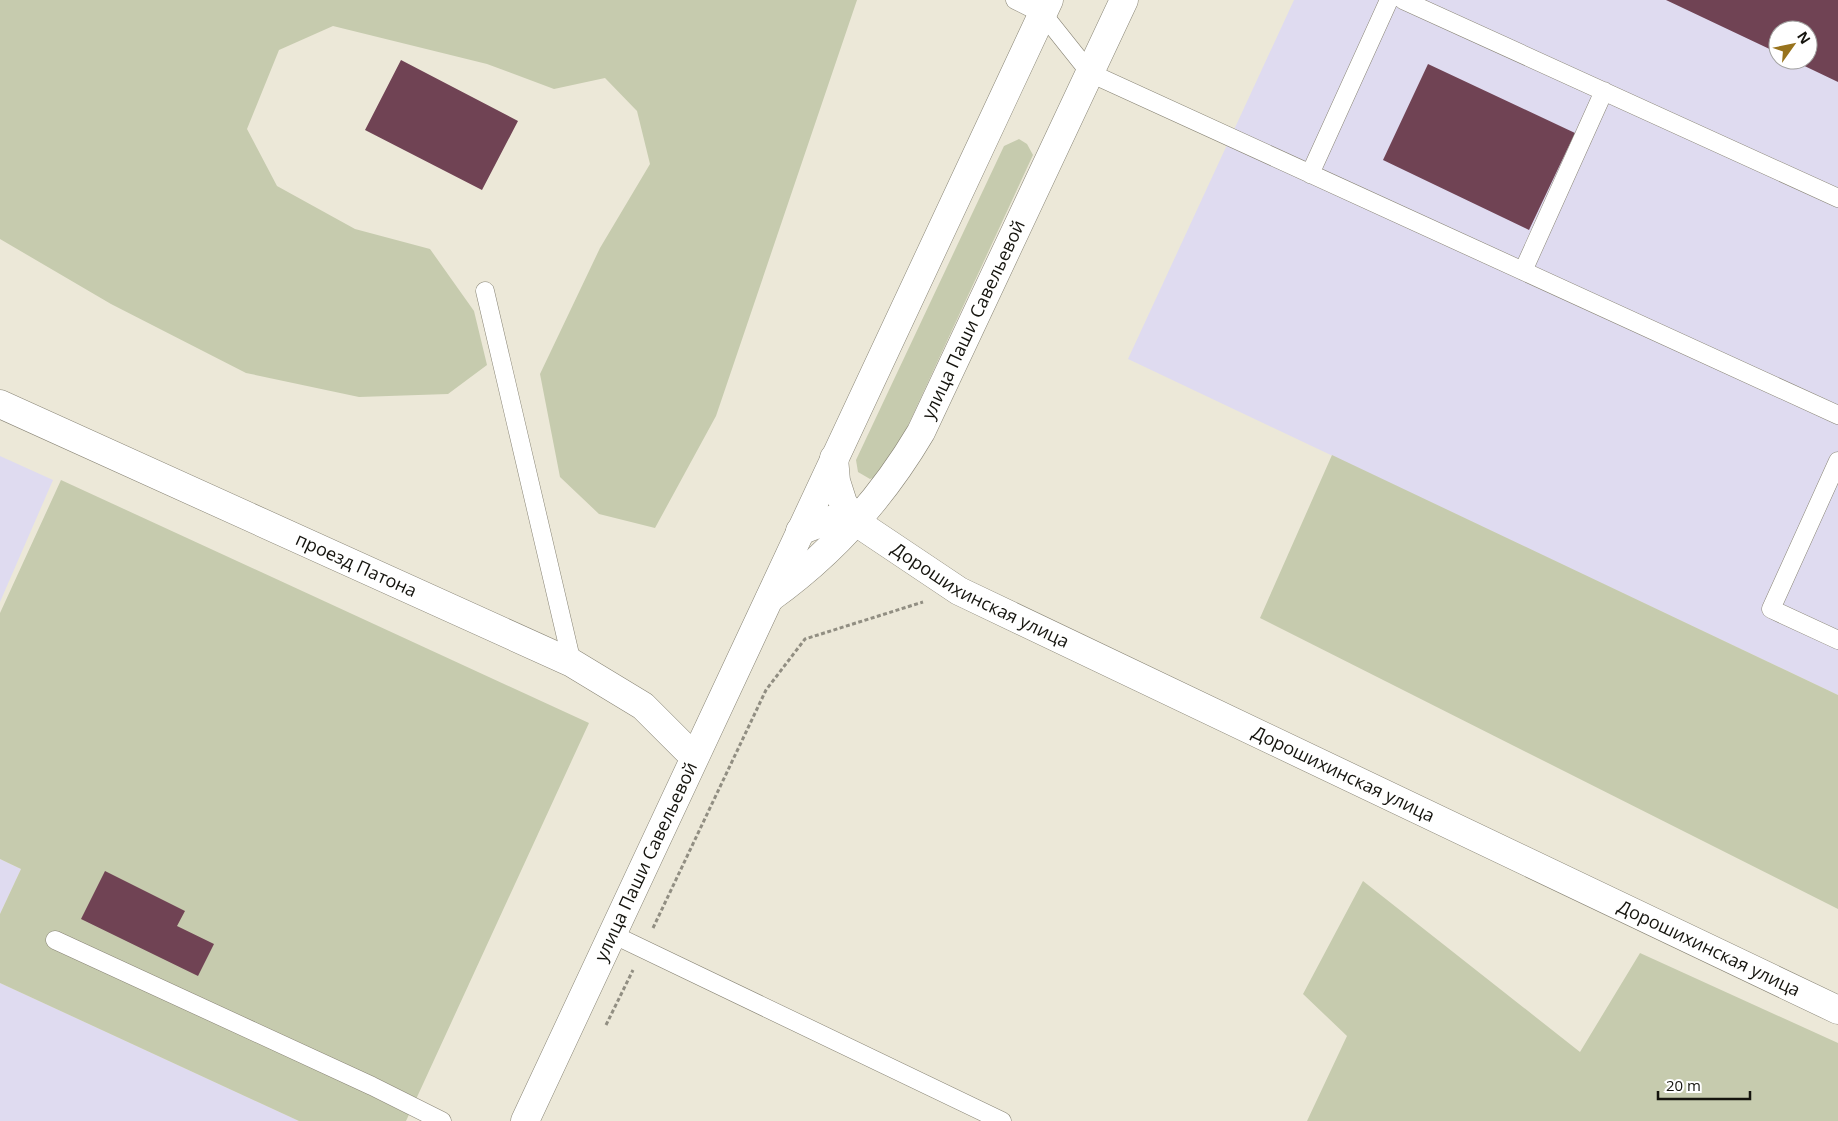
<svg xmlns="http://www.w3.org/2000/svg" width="1838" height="1121" font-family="'Open Sans',sans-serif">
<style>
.industrial{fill:#dfdbf0;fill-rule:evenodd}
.green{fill:#c6cbae}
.building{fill:#704354}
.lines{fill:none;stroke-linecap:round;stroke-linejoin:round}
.service-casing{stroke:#888475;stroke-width:19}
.minor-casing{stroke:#888475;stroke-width:29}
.tertiary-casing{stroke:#888475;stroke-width:29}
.path{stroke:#918e82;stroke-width:3;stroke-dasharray:4 2.5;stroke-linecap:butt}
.service{stroke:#fff;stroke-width:18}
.minor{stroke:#fff;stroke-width:28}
.tertiary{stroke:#fff;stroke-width:28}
.labels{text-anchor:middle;stroke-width:5;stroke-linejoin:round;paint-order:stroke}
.street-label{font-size:18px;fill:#15140e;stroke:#fff}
</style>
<rect width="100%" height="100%" fill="#ece8d8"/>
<path class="industrial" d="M1294,0h544v695l-710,-336zM1778,30h30v30h-30z
M0,456l53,24 -53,122z
M0,859l21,10 -21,45z
M0,983l299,138h-299z"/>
<path class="green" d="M0,0h857l-141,416 -61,112 -56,-14 -39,-37 -20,-103 60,-126 50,-84 -13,-53 -32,-33 -51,11 -67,-25 -154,-38 -54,24 -32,79 30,57 78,43 75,20 44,62 13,54 -39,29 -89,3 -113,-24 -135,-69 -111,-65z
M1019,139l8,5 6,11 -147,318 -16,6 -12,-7 -2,-12 148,-314z
M1332,455l506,240v214l-578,-291z
M61,480l528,243 -183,398h-107l-299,-138v-69l21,-45 -21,-10v-246z
M1363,881l217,171 60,-99 198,90v78h-531l40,-85 -44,-42z"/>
<path class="building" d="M1666,0h172v82l-46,-22h16v-30h-30v23z
M401,60l117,61 -36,69 -117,-60z
M1428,64l147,69 -46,97 -146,-70z
M105,871l80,40 -8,15 37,18 -16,32 -117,-57z"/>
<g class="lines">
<g class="service-casing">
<path id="service" d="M1015,0l28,14 47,59 748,342
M1403,0l435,198
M1310,174l79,-174
M1523,271l81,-180
M485,291l87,372
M1838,461l-67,148 67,31
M612,934l390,187
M55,940l317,146 70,35"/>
</g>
<g class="minor-casing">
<g id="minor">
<path id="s1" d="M0,404l572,259 71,43 51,51"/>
<path id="s2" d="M834,458l2,23 7,22 13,19 103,69 879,419"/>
<path d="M800,531l29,-11 27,2"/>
</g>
</g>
<g class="tertiary-casing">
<g id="tertiary">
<path id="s3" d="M770,598c63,-45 112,-100 151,-166l203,-432"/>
<path id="s4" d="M525,1121l524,-1121"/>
</g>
</g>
<path class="path" d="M653,928l113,-238 39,-51 118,-37
M606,1025l27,-55"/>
<use href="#service" class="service"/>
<use href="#minor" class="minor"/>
<use href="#tertiary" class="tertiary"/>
</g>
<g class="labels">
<g class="street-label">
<text dy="6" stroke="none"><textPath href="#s3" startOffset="350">улица Паши Савельевой</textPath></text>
<text dy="6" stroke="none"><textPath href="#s1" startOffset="391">проезд Патона</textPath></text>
<text dy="6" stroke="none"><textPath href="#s2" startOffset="214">Дорошихинская улица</textPath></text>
<text dy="6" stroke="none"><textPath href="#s2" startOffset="619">Дорошихинская улица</textPath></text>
<text dy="6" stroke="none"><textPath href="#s4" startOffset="286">улица Паши Савельевой</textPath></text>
<text dy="6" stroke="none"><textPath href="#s2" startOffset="1024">Дорошихинская улица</textPath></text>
</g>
</g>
<g transform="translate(1793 45) rotate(57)"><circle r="24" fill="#ffffff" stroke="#a1a19f"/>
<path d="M0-4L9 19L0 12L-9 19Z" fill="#98731d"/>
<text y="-8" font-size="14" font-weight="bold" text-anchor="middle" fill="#15140e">N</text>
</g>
<path d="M1658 1091v8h92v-8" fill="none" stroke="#15140e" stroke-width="2.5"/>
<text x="1666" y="1091" font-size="15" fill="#15140e" stroke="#ffffff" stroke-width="4" paint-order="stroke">20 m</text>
</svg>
